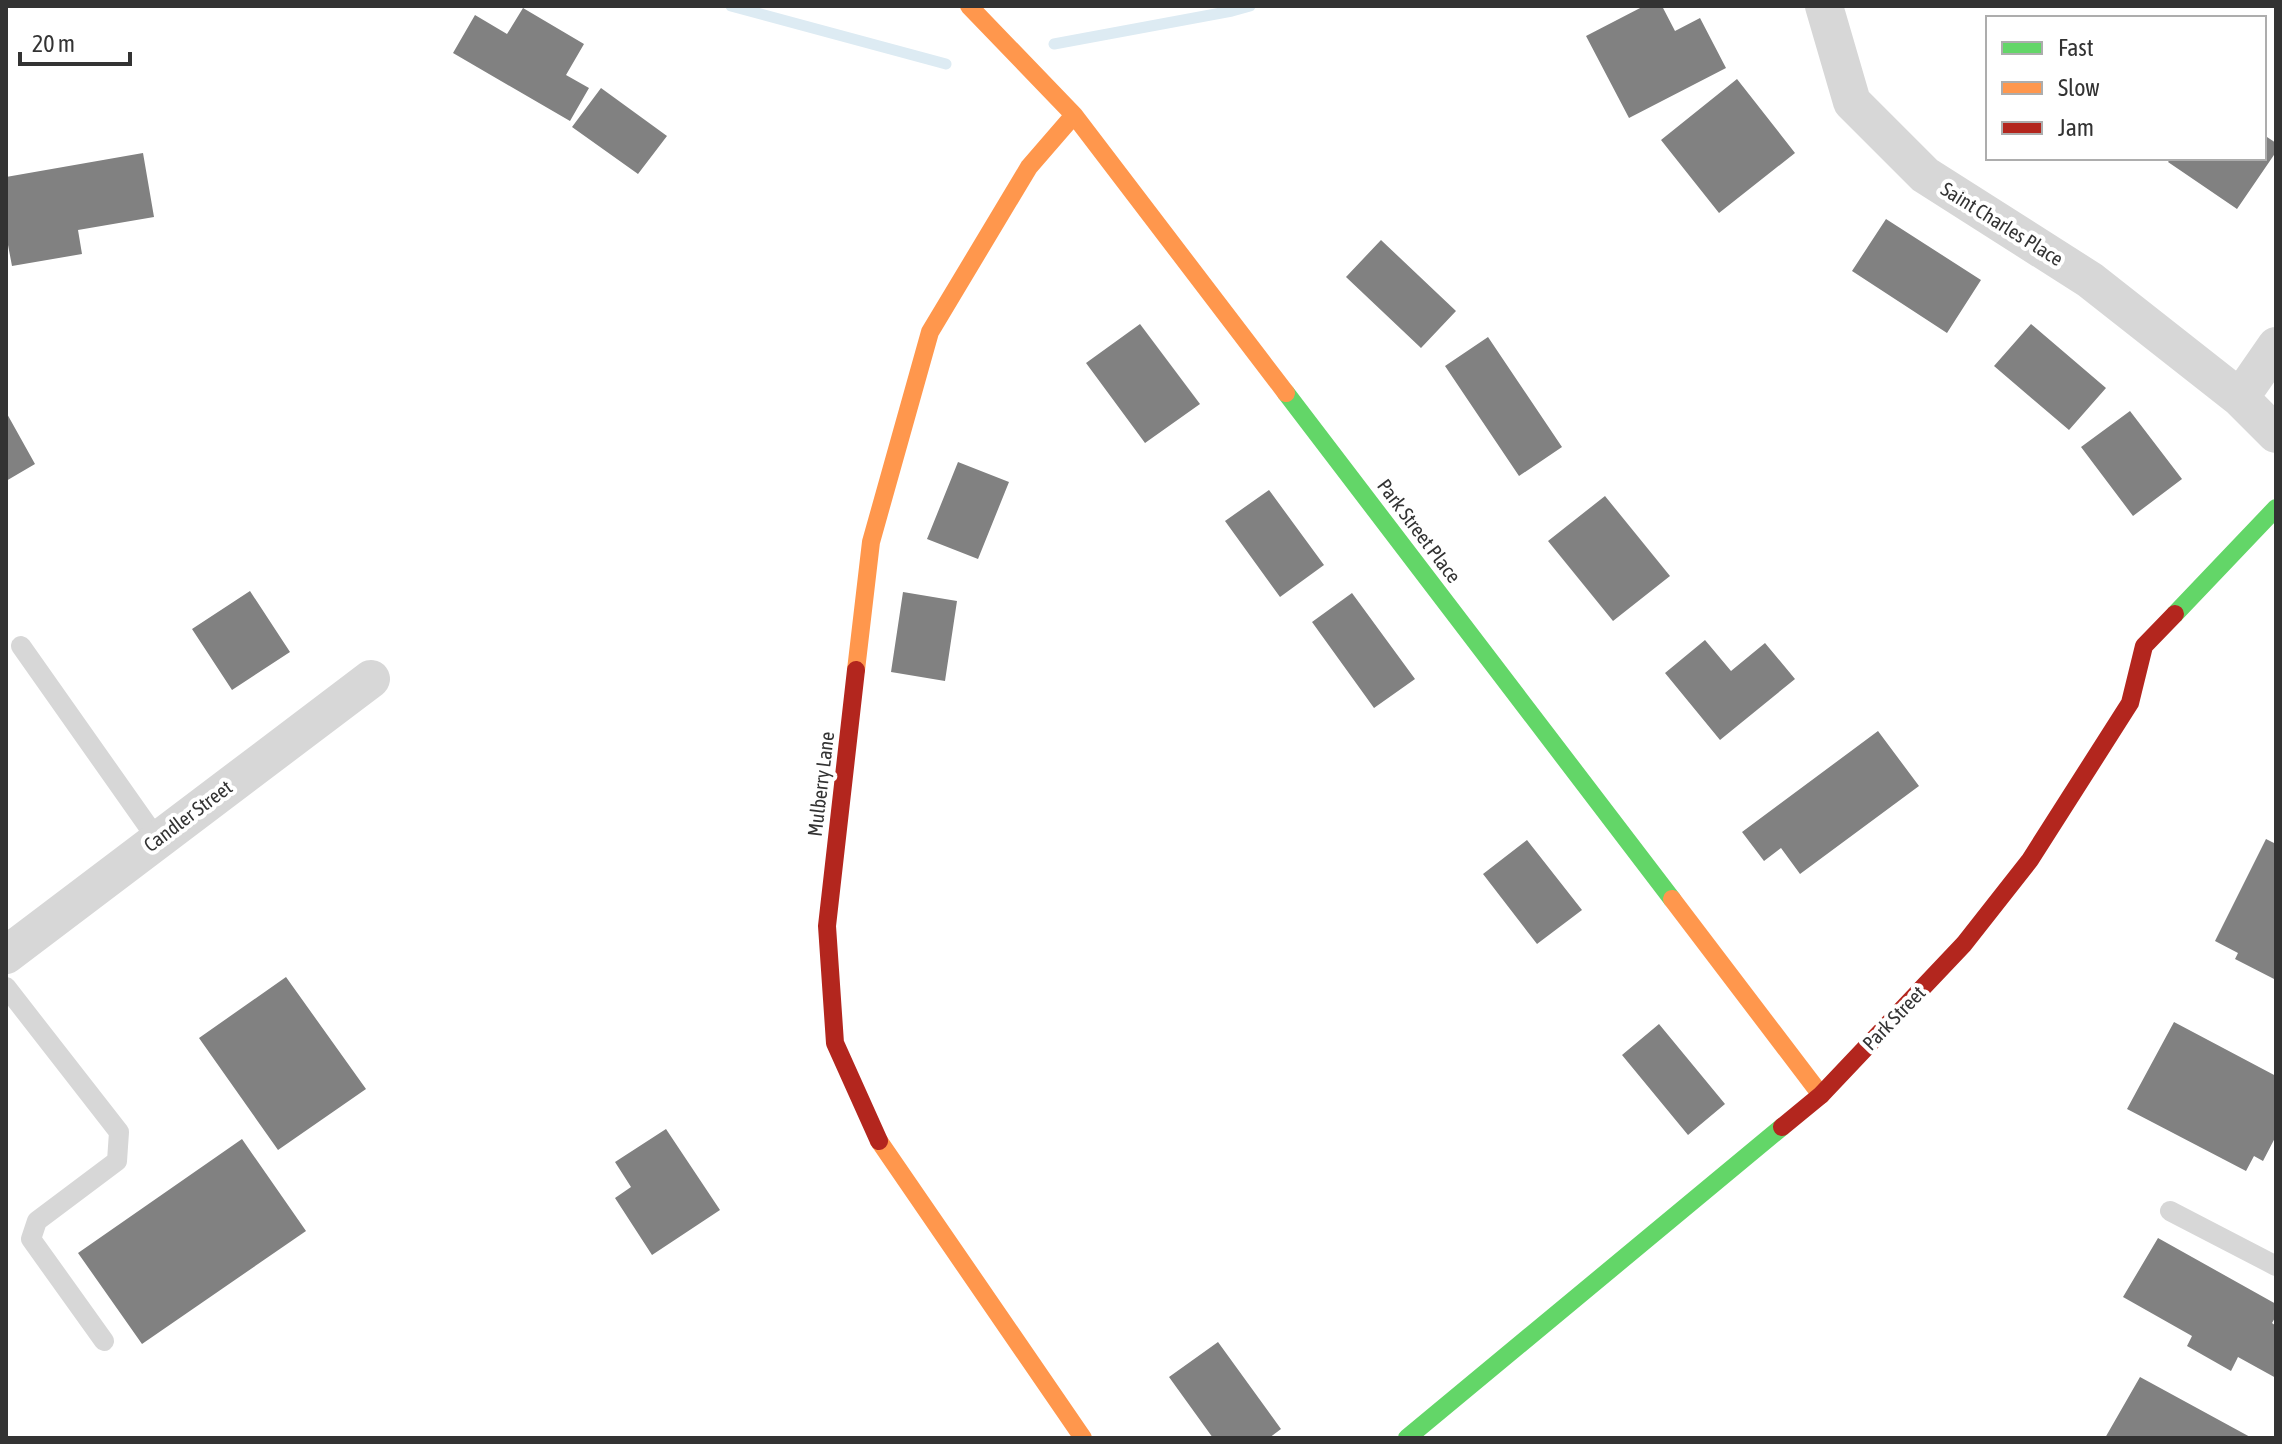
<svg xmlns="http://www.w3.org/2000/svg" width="2282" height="1444" font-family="'Asap Condensed',sans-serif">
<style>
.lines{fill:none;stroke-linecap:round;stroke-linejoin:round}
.stream{stroke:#ddebf3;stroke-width:11}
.building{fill:#818181}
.lane{stroke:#d7d7d7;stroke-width:20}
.street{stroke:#d7d7d7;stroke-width:38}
.fast{stroke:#63d668;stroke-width:18}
.slow{stroke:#ff974d;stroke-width:18}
.jam{stroke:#b3261e;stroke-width:18}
.labels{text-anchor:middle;stroke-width:8;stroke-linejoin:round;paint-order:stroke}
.street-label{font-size:20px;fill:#333;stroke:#fff}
</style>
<rect width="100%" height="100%" fill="#fff"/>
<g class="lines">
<path class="stream" d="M731,6l215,58
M1054,44l178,-33 18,-5"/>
</g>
<path class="building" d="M1644,6h18l13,25 25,-13 26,50 -97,50 -43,-82z
M523,8l61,36 -18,31 23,13 -19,33 -117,-68 22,-38 32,19z
M1737,79l58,74 -76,60 -58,-73z
M601,88l66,48 -29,38 -66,-47z
M2264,135l12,8v9l-39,57 -69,-47 3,-4h93z
M143,153l11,64 -76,13 4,24 -70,12 -4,-21h-2v-68z
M1886,219l95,61 -34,53 -95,-62z
M1381,240l75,71 -35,37 -75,-71z
M1140,324l60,80 -55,39 -59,-80z
M2031,324l75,64 -37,42 -75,-64z
M1488,337l74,110 -43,29 -74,-110z
M2130,411l52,68 -49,37 -52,-69z
M6,412l29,52 -29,17z
M958,462l51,20 -31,77 -51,-20z
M1269,490l55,75 -44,32 -55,-76z
M1605,496l65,80 -57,45 -65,-80z
M250,591l40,61 -58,38 -40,-61z
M903,592l54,9 -12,80 -54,-9z
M1352,593l63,86 -41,29 -62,-86z
M1705,640l26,31 34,-28 30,36 -75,61 -55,-67z
M1878,731l41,55 -119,88 -19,-26 -17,13 -22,-29z
M2266,839l10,5v136l-41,-21 3,-6 -23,-12z
M1527,840l55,70 -45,34 -54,-70z
M286,977l80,112 -88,61 -79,-112z
M2174,1022l102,54v60l-13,25 -9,-5 -8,15 -119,-62z
M1659,1024l66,80 -37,31 -66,-80z
M666,1129l54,81 -68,45 -37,-57 16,-11 -16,-25z
M242,1139l64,92 -164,113 -64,-91z
M2158,1238l118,66v12l-4,7 4,3v52l-38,-21 -7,14 -44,-25 5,-10 -69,-39z
M1218,1342l63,87 -12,9h-56l-44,-61z
M2140,1377l112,61h-147z"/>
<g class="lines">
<path class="lane" d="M21,646l136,193
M6,987l113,145 -2,29 -80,60 -6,18 73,102
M2170,1211l106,55"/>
<path class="street" d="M1824,6l28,96 73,73 165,105 150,118
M2276,346l-36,52 36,36
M6,955l365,-276"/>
<path class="fast" d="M1286,393l386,506
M2175,614l101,-106
M1407,1438l375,-311"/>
<path class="slow" d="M969,6l105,109 212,278
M856,670l15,-128 59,-210 99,-165 45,-52
M1672,899l149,196
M879,1141l204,297"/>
<path class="jam" d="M856,670l-29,256 8,117 44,98
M1782,1127l39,-32 143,-151 66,-84 100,-157 14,-57 31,-32"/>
</g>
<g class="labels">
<g class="street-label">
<text transform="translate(2002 224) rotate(32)" y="7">Saint Charles Place</text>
<text transform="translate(1419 531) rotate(53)" y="7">Park Street Place</text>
<text transform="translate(821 784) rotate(-83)" y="7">Mulberry Lane</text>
<text transform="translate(188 816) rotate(-37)" y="7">Candler Street</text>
<text transform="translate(1894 1018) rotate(-46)" y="7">Park Street</text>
</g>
</g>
<rect width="2282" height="1444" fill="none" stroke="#333333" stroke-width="16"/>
<rect x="1986" y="16" width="280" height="144" fill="#ffffff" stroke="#adadad" stroke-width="2"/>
<rect x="2002" y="42" width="40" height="12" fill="#63d668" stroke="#adadad" stroke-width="2"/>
<text x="2058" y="56" font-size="24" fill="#333333">Fast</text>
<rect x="2002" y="82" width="40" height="12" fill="#ff974d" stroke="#adadad" stroke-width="2"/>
<text x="2058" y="96" font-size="24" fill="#333333">Slow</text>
<rect x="2002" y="122" width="40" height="12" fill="#b3261e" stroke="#adadad" stroke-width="2"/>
<text x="2058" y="136" font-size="24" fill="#333333">Jam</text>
<path d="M20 52v12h110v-12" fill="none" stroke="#333333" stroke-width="4"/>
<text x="32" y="52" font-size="24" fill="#333333" stroke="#ffffff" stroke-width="6" paint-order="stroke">20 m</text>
</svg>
